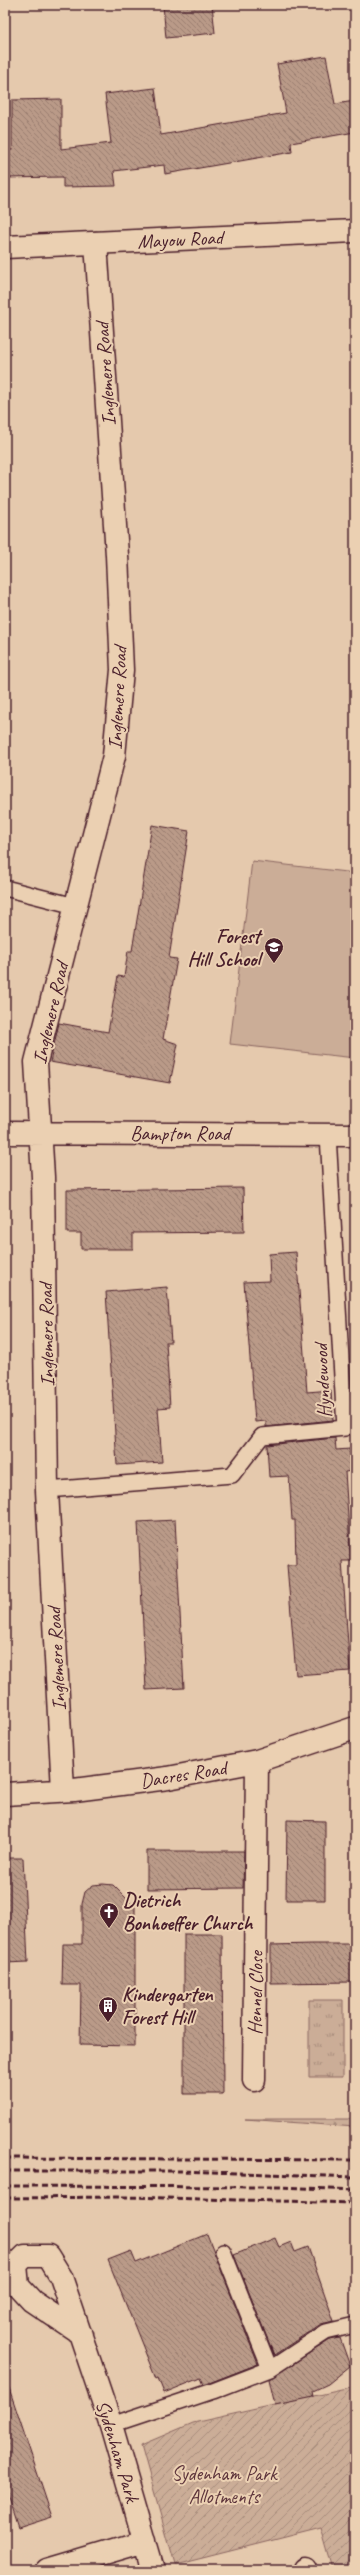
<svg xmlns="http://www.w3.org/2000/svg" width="360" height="2575" font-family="Caveat,sans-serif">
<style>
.grass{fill:url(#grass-tufts);stroke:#8a6661}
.forest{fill:url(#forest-firs);stroke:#8a6661}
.park{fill:#cbad97;stroke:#8a6661}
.garden{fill:url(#garden-furrows);stroke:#8a6661}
.building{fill:url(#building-back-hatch);stroke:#4a1f2b}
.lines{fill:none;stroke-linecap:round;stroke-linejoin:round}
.service-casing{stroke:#4a1f2b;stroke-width:18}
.minor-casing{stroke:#4a1f2b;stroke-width:25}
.tertiary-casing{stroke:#4a1f2b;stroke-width:25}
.service{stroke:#ebd0b2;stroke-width:15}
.minor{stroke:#ebd0b2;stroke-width:22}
.tertiary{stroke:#ebd0b2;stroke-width:22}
.rail{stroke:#4a1f2b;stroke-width:3;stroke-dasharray:6 3;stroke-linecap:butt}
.labels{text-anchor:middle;stroke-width:4;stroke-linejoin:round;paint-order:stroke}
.street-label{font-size:20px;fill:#4a1f2b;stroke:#ebd0b2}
.poi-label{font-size:20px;font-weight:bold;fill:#4a1f2b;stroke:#ebd0b2;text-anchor:start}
.park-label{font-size:20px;fill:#5d343b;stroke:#ebd0b2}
</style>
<defs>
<pattern id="grass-tufts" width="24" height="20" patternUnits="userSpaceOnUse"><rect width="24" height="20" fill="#cbad97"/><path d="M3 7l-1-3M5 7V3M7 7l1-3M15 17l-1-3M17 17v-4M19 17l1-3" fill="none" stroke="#a78c7b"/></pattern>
<pattern id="forest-firs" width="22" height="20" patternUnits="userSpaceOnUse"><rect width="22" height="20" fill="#cbad97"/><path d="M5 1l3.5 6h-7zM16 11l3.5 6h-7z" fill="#a78c7b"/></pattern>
<pattern id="garden-furrows" width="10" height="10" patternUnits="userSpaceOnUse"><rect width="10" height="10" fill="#cbad97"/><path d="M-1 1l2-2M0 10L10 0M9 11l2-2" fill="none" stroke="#a78c7b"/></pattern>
<pattern id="building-back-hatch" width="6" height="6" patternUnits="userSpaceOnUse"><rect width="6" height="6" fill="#ba9a88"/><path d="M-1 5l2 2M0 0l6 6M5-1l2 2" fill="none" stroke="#997d6f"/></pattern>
</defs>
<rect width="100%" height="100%" fill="#e5c9ad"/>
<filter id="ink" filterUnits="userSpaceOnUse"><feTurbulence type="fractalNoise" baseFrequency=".025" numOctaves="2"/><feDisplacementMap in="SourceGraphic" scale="8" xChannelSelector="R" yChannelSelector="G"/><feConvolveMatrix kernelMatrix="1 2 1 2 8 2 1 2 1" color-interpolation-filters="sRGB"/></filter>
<g filter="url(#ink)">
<path class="grass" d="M309,2000h34v77h-34z"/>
<path class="forest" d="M245,2119h110v8z"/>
<path class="park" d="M252,861l103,12v185l-125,-14z"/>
<path class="garden" d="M355,2387v183h-22l-12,-42 -146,37 -34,-120 52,-22z"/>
<path class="building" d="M163,5h49l3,28 -49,5z
M326,56l9,48 20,-3v31l-64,11 1,9 -127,22 -1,-9 -50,6 2,15 -53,1v-10l-58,1v-28h7v-50l49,-1v50l50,-6 -6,-49 50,-6 6,47 79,-14 46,-8 -9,-49z
M152,825l37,6 -20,127 8,1 -14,80 15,5 -8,39 -120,-21 9,-39 49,9 10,-56 6,1 4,-26h4z
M243,1188l1,44 -111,1v16h-52v-16h-14v-43z
M296,1252l11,140 24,-2 2,30 -67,7v-6l-11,1 -11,-140 26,-1 -1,-27z
M167,1287l4,55h-5l4,65 -12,1 4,54 -45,3 -11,-173z
M335,1438l1,12 14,-1 1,22 -6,1 6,89h-9l8,110 -54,4 -9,-110h9l-1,-45h-3l-3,-44 -20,1 -2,-32z
M175,1520l9,168 -38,2 -8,-168z
M287,1820l38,1v79h-39z
M147,1851h97l-1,37 -96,1z
M5,1858h18l5,104 -23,1z
M103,1884l10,1 22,22v139l-55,-1 1,-60h-19l1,-41h19v-40l3,-12 8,-7z
M184,1934h38l1,160h-39z
M312,1944h43v38l-84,1v-38z
M207,2234l51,130 -54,21 -3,-7 -37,15 -6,-15 -2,1 -48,-119 23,-9 5,12z
M275,2238l4,9 12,-5 4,10 13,-5 26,74 -13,3 -47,31 -40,-100z
M340,2338l10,28 -22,18 -15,7 1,6 -39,8 -6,-26 61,-39z
M9,2388l43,129 -34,11 -13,-40v-99z"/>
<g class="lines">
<g class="service-casing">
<path id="service" d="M5,888l70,18
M47,1490l185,-15 30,-39 83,-8 -17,-293
M223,2251l47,118
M111,2425l102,-34 57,-22 56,-37 29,-7"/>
</g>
<g class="minor-casing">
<path id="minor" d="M5,1133l350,2
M63,1790l-16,-300 -4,-313 -7,-115 78,-306 8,-86 -5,-115 -21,-312
M5,1794l69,-4 94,-12 89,-17 98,-33
M254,2080l3,-319
M81,2334l-49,-33 -14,-15 -2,-21 9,-9h23l13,21 50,148 42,145
M304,2568l1,2
M47,2570l98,-29"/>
</g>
<g class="tertiary-casing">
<path id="tertiary" d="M5,247l350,-16"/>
</g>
<use href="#service" class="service"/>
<use href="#minor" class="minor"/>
<use href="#tertiary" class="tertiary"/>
<path class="rail" d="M5,2158l350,2
M5,2171h176l174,6
M5,2186l274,1 76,3
M5,2198l121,-1 229,6"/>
</g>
</g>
<defs>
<g id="school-pin" transform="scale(1)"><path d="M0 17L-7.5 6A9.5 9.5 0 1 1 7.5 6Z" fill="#4a1f2b" stroke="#ebd0b2"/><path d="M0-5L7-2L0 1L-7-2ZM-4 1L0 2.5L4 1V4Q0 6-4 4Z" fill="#fff"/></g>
<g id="church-pin" transform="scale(1)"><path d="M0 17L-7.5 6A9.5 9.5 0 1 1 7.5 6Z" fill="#4a1f2b" stroke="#ebd0b2"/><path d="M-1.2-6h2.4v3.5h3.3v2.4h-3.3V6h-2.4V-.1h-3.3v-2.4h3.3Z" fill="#fff"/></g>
<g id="building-pin" transform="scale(1)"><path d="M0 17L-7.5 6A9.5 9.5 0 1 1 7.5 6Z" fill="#4a1f2b" stroke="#ebd0b2"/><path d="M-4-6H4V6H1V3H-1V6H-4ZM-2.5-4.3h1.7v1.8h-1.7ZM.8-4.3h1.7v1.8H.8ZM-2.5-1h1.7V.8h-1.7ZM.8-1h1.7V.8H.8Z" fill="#fff"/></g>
</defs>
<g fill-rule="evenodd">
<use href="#school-pin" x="274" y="947"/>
<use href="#church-pin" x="109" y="1912"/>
<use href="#building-pin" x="108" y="2006"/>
</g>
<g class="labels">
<g class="street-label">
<text transform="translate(180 239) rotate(-3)" y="7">Mayow Road</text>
<text transform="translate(105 374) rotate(-94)" y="7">Inglemere Road</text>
<text transform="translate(117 698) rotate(-87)" y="7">Inglemere Road</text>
<text transform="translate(50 1013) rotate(-77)" y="7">Inglemere Road</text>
<text x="180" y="1140">Bampton Road</text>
<text transform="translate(46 1335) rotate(-91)" y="7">Inglemere Road</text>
<text transform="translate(322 1381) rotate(-93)" y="7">Hyndewood</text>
<text transform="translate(56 1659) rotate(-93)" y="7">Inglemere Road</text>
<text transform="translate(183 1774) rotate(-9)" y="7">Dacres Road</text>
<text transform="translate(255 1993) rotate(-89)" y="7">Hennel Close</text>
<text transform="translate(118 2451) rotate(73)" y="7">Sydenham Park</text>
</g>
<g class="poi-label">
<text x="260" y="943" text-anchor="end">Forest<tspan x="260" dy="23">Hill School</tspan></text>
<text x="123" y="1907">Dietrich<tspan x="123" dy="23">Bonhoeffer Church</tspan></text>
<text x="122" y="2001">Kindergarten<tspan x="122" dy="23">Forest Hill</tspan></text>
</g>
<g class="park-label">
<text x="224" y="2480">Sydenham Park<tspan x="224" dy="23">Allotments</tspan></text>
</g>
</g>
<rect width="360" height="2575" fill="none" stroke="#ebd0b2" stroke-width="20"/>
<rect x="10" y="10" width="340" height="2555" fill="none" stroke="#4a1f2b" stroke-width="1.5" filter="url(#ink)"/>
</svg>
